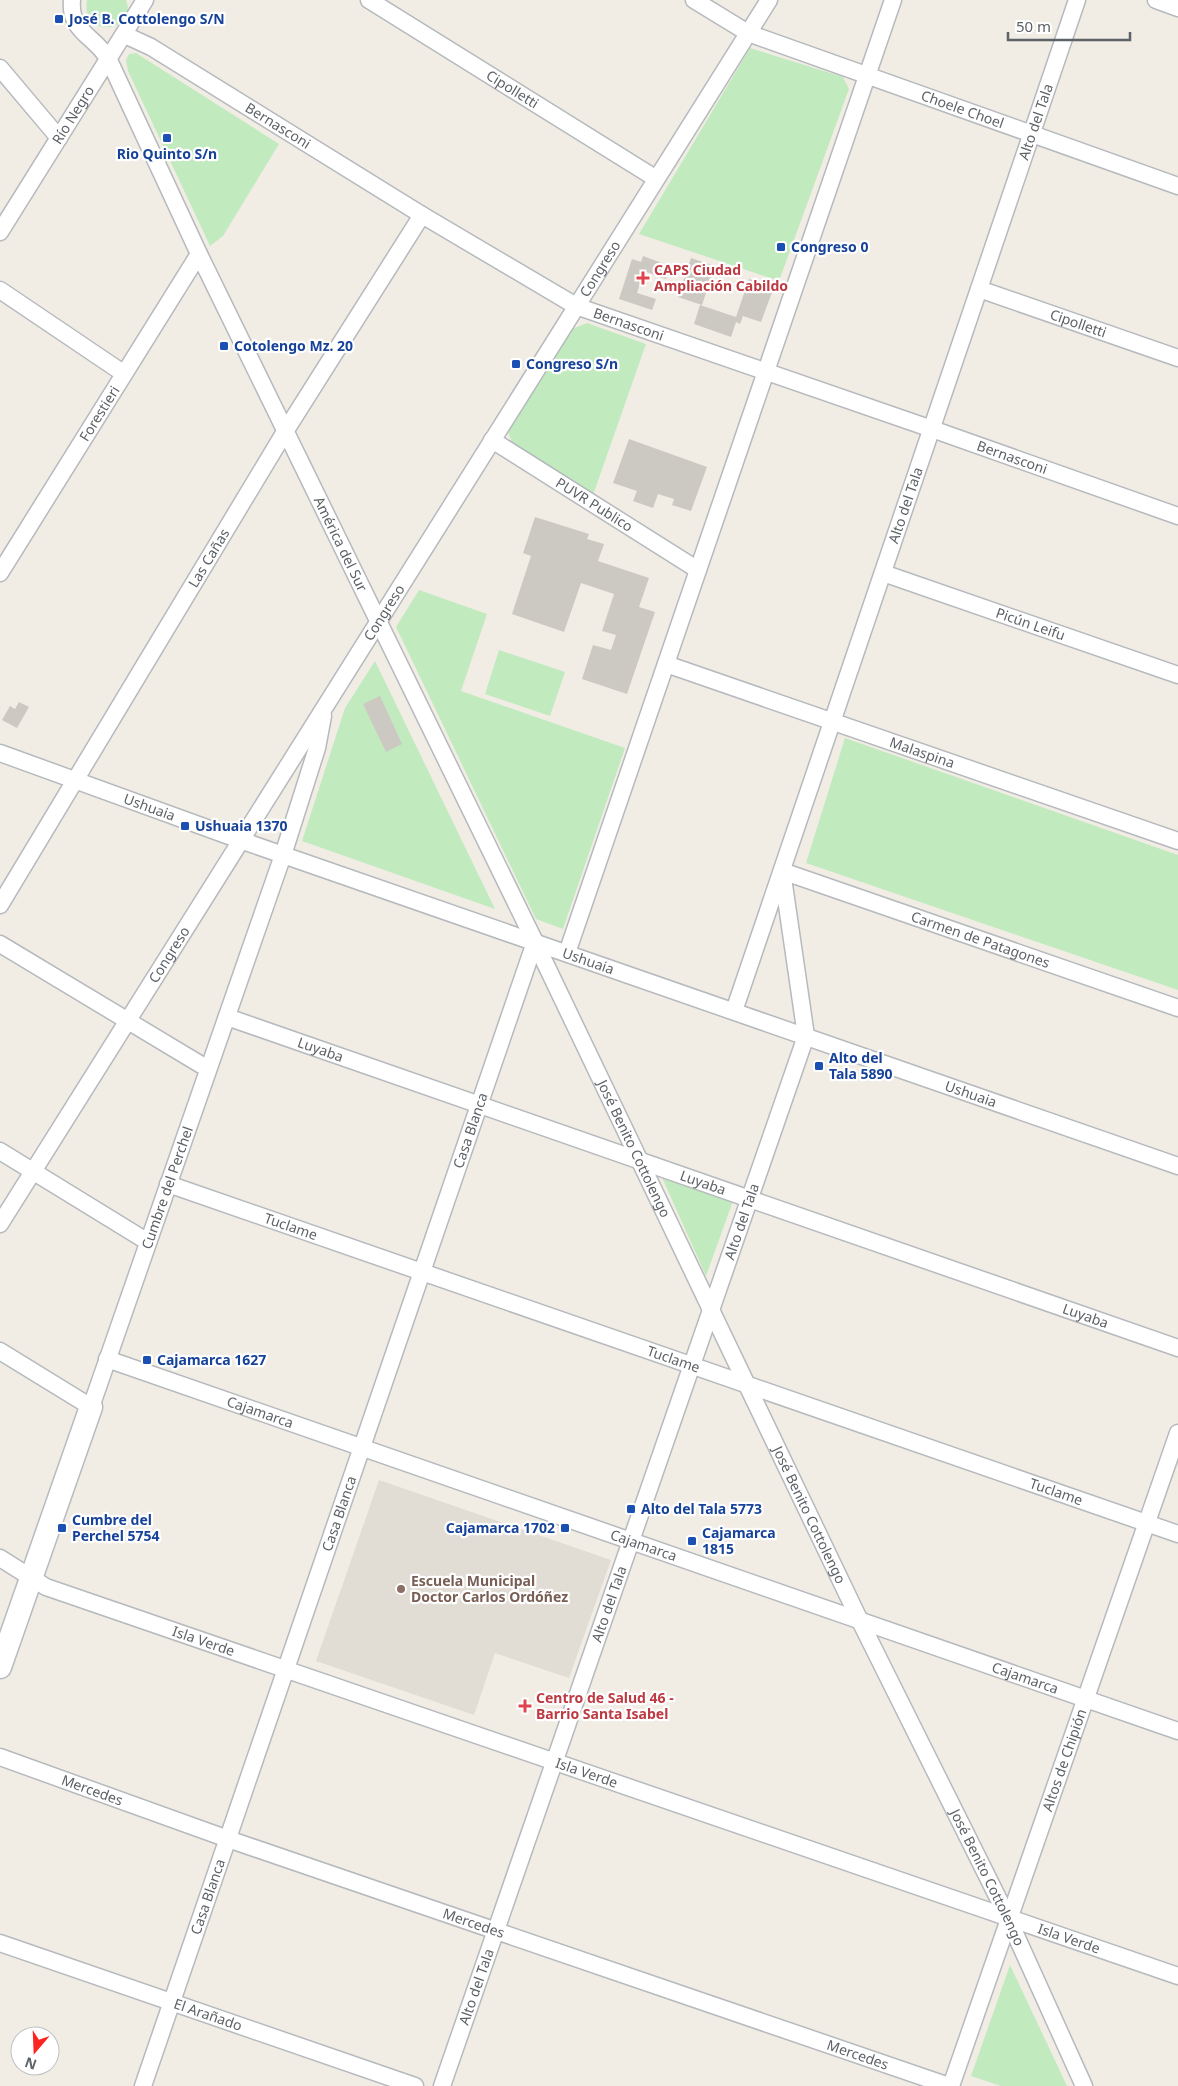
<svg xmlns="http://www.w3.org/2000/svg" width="1178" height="2086" font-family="'Noto Sans',sans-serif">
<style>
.education{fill:#e1dcd4}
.green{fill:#c2eabf}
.building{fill:#ccc8c2}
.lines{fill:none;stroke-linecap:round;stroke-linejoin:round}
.minor-casing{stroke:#b6b9bd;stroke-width:19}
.secondary-casing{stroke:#b6bbc0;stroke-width:25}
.minor{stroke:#fff;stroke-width:16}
.secondary{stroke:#fff;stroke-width:22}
.transit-dot{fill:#1a4fb4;stroke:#fff;stroke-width:2}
.health-dot{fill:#e0444e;stroke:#fff;stroke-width:2}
.education-dot{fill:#8d6e63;stroke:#fff;stroke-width:2}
.labels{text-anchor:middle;stroke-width:4.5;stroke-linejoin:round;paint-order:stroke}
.transit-label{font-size:14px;font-weight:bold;fill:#164399;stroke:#fff;text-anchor:start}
.street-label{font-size:14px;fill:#5d6267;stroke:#fff}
.health-label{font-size:14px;font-weight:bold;fill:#be3a42;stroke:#fff;text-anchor:start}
.education-label{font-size:14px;font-weight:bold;fill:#785e54;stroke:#fff;text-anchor:start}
</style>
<rect width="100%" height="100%" fill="#f1ede5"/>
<path class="education" d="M379,1480l232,80 -42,118 -74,-25 -21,62 -158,-54z"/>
<path class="green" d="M87,0h39c13,31 -46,41 -39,0z
M750,48l93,29 6,12 -70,192 -140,-47z
M136,53l143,91 -56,92 -13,10 -82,-175 -2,-11 3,-6z
M587,323l59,21 -53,151 -80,-50 -5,-13 64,-103z
M419,590l68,24 -26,77 164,57 -62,181 -27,-10 -140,-292z
M499,650l66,22 -15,44 -65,-22z
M375,661l120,248 -193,-68 43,-133z
M845,738l333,117v135l-372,-127z
M660,1173l73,28 -27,75z
M1010,1965l57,121h-66l-30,-10z"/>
<path class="building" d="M643,256l27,10 -4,13 -22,-8 -7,22 19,6 -4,11 -33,-11 13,-40 9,3z
M691,258l24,8 -13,39 -24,-8z
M749,279l25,8 -13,35 -18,-6 -3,8 -4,-2 -5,15 -37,-13 6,-19 36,12z
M629,439l78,28 -16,44 -19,-6 2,-6 -16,-5 -5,14 -20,-7 4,-10 -24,-8z
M535,517l54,17 -2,5 17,5 -6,17 51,17 -10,29 16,5 -28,82 -45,-15 11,-34 18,5 5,-15 -14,-4 12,-37 -33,-11 -17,49 -52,-18 19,-58 -8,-3z
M380,696l22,48 -16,8 -23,-48z
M19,702l10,5 -12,21 -15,-8 8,-14 5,3z"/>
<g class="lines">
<g class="minor-casing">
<g id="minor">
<path id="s1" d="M72,0c-3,33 23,35 37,60l90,194 336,688 325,679 148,297 76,168"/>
<path id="s2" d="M369,0l286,178"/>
<path id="s3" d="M694,0l54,33 430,153"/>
<path d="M1156,0l22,8"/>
<path id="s4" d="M125,35l26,12 271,168 154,91 356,123 246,87"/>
<path d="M0,68l59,70"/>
<path id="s5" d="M0,232l145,-232"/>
<path id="s6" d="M979,289l199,69"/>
<path d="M0,290l123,83"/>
<path id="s7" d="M492,440l206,130"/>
<path id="s8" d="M0,573l199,-319"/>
<path id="s9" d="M883,573l295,102"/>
<path id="s10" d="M666,664l512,177"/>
<path id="s11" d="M0,753l240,87 938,326"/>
<path id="s12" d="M0,905l286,-475 136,-215"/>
<path d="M0,944l208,125"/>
<path d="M567,953l326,-953"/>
<path id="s13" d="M734,1011l343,-1011"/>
<path id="s14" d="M227,1017l951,331"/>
<path d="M0,1151l148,91"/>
<path id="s15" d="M168,1184l1010,350"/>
<path id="s16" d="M0,1224l769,-1224"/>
<path id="s17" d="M0,1351l91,56 192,-552 34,-107 6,-32"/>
<path id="s18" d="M107,1359l1071,372"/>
<path id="s19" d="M0,1558l46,29 1132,389"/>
<path id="s20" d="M0,1757l228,82 721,247"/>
<path id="s21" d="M0,1943l415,143"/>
<path id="s22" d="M143,2086l392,-1144"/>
<path id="s23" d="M442,2086l364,-1050 -24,-165 396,137"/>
<path id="s24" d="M951,2086l227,-653"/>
</g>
</g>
<g class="secondary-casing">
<path id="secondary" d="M0,1667l91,-260"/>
</g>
<use href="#minor" class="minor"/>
<use href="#secondary" class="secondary"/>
</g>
<g class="transit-dot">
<rect x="54" y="14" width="10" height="10" rx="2.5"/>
<rect x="162" y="133" width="10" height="10" rx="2.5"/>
<rect x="776" y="242" width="10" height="10" rx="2.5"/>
<rect x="219" y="341" width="10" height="10" rx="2.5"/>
<rect x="511" y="359" width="10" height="10" rx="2.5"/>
<rect x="180" y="821" width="10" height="10" rx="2.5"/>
<rect x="814" y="1061" width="10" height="10" rx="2.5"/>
<rect x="142" y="1355" width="10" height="10" rx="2.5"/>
<rect x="626" y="1504" width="10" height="10" rx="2.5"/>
<rect x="57" y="1523" width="10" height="10" rx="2.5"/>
<rect x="560" y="1523" width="10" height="10" rx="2.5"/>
<rect x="687" y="1536" width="10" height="10" rx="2.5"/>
</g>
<g class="health-dot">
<path d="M640.5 270.5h5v5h5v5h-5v5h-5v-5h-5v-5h5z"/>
<path d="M522.5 1698.5h5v5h5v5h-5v5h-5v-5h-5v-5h5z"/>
</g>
<circle class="education-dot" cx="401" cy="1589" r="5"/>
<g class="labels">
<g class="transit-label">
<text x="69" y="24">José B. Cottolengo S/N</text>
<text x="167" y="159" text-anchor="middle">Rio Quinto S/n</text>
<text x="791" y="252">Congreso 0</text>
<text x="234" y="351">Cotolengo Mz. 20</text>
<text x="526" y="369">Congreso S/n</text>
<text x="195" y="831">Ushuaia 1370</text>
<text x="829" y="1063">Alto del<tspan x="829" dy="16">Tala 5890</tspan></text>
<text x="157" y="1365">Cajamarca 1627</text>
<text x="641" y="1514">Alto del Tala 5773</text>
<text x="72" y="1525">Cumbre del<tspan x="72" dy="16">Perchel 5754</tspan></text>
<text x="555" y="1533" text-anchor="end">Cajamarca 1702</text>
<text x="702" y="1538">Cajamarca<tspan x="702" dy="16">1815</tspan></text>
</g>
<g class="street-label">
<text dy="5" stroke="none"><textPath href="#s2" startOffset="169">Cipolletti</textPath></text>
<text dy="5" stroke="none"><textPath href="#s3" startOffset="291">Choele Choel</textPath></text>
<text dy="5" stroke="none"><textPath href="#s5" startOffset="138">Río Negro</textPath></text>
<text dy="5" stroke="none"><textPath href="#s13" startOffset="939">Alto del Tala</textPath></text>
<text dy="5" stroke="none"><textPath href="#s4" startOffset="178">Bernasconi</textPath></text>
<text dy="5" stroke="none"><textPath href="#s16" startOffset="1128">Congreso</textPath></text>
<text dy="5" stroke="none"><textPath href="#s4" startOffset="582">Bernasconi</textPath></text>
<text dy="5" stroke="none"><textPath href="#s6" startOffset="105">Cipolletti</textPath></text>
<text dy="5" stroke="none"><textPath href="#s8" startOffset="188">Forestieri</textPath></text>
<text dy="5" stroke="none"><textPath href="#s4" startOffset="988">Bernasconi</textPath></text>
<text dy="5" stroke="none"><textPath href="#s7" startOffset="121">PUVR Publico</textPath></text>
<text dy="5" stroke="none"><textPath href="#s13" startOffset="534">Alto del Tala</textPath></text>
<text dy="5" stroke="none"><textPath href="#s1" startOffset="610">América del Sur</textPath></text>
<text dy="5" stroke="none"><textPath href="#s12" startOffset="405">Las Cañas</textPath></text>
<text dy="5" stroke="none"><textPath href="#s16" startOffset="722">Congreso</textPath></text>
<text dy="5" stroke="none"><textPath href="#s9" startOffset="156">Picún Leifu</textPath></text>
<text dy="5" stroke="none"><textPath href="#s10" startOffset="271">Malaspina</textPath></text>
<text dy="5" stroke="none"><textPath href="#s11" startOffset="159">Ushuaia</textPath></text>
<text dy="5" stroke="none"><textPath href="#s23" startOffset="1488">Carmen de Patagones</textPath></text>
<text dy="5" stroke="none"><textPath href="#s16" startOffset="318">Congreso</textPath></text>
<text dy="5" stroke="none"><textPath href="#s11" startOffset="624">Ushuaia</textPath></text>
<text dy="5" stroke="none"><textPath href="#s14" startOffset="99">Luyaba</textPath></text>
<text dy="5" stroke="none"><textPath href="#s11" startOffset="1029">Ushuaia</textPath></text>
<text dy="5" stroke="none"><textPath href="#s22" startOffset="1010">Casa Blanca</textPath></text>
<text dy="5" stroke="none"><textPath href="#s1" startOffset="1282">José Benito Cottolengo</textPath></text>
<text dy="5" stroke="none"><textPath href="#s14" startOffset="504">Luyaba</textPath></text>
<text dy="5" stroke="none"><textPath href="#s17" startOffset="339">Cumbre del Perchel</textPath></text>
<text dy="5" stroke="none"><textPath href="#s23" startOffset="915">Alto del Tala</textPath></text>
<text dy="5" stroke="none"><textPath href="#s15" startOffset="130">Tuclame</textPath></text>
<text dy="5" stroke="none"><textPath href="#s14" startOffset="909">Luyaba</textPath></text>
<text dy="5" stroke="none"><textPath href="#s15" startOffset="535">Tuclame</textPath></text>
<text dy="5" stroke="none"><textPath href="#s18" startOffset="162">Cajamarca</textPath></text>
<text dy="5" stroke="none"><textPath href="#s15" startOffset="940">Tuclame</textPath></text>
<text dy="5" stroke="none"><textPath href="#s22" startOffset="605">Casa Blanca</textPath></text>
<text dy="5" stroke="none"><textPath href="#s1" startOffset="1688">José Benito Cottolengo</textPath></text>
<text dy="5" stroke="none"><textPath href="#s18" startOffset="568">Cajamarca</textPath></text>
<text dy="5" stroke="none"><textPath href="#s23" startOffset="510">Alto del Tala</textPath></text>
<text dy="5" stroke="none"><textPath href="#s19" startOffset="221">Isla Verde</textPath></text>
<text dy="5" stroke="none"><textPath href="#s18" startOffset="972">Cajamarca</textPath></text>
<text dy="5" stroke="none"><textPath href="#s24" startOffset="345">Altos de Chipión</textPath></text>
<text dy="5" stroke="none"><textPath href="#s19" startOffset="626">Isla Verde</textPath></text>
<text dy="5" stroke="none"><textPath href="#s20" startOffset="98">Mercedes</textPath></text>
<text dy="5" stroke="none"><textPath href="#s1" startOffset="2092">José Benito Cottolengo</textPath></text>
<text dy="5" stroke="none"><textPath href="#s22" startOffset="200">Casa Blanca</textPath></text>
<text dy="5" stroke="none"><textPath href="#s20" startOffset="502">Mercedes</textPath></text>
<text dy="5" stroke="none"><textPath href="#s19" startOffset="1136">Isla Verde</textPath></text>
<text dy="5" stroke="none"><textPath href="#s23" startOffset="105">Alto del Tala</textPath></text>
<text dy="5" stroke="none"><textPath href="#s21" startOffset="220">El Arañado</textPath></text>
<text dy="5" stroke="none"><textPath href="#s20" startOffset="908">Mercedes</textPath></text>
</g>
<g class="health-label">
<text x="654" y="275">CAPS Ciudad<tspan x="654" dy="16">Ampliación Cabildo</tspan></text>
<text x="536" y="1703">Centro de Salud 46 -<tspan x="536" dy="16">Barrio Santa Isabel</tspan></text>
</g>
<g class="education-label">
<text x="411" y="1586">Escuela Municipal<tspan x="411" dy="16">Doctor Carlos Ordóñez</tspan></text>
</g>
</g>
<g transform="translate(35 2051) rotate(199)"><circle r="24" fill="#ffffff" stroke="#bec0c2"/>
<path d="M0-4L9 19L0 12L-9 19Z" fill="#fb2421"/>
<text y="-8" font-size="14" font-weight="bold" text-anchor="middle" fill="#5d6267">N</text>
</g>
<path d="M1008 32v8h122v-8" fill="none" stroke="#5d6267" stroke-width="2.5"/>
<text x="1016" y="32" font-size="15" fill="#5d6267" stroke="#ffffff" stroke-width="4" paint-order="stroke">50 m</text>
</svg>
